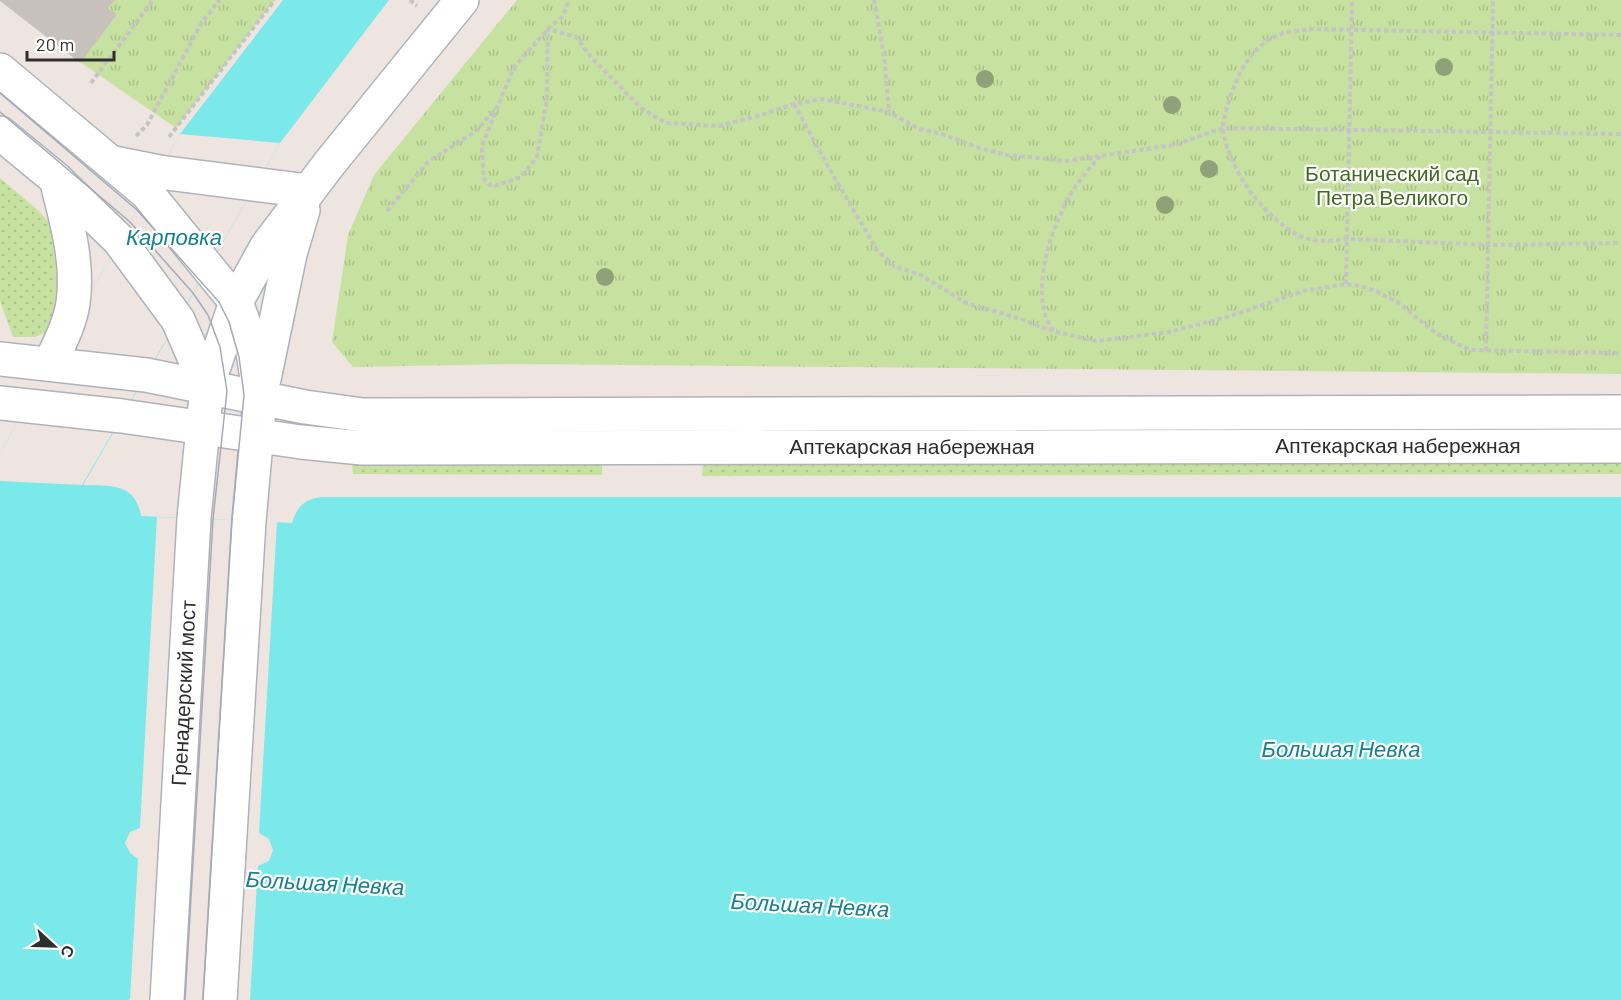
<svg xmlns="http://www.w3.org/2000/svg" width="1621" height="1000" font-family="Barlow,sans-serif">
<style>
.grass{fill:url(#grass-dots)}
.park{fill:url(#park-tufts)}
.water{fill:#7be8ea}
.pier{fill:#eee5e1}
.building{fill:#c7c1bc;stroke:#cac1ba;stroke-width:1.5}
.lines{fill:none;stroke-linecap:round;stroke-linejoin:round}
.minor-casing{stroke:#aeb3b9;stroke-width:36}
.path{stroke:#c4c4c4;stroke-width:4;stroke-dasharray:4.5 3;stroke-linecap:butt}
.minor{stroke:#fff;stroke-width:33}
.tram{stroke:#a4abb7;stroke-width:1.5}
.tree{fill:#8fa176}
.labels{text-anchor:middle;stroke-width:4.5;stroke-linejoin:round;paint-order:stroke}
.park-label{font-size:21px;fill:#41691f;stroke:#fff}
.street-label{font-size:21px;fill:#2e2e2e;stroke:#fff}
.water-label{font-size:22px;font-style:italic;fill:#14828d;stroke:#fff}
</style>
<defs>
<pattern id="grass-dots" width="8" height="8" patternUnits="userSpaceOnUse" patternTransform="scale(1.5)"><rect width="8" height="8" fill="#c7e1a1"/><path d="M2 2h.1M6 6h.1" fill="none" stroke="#abc18b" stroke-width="1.8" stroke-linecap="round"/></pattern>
<pattern id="park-tufts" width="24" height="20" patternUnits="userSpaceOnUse" patternTransform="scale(1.5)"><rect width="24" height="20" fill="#c7e1a1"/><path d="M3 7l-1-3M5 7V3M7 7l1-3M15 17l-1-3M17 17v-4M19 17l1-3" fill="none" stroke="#abc18b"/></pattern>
</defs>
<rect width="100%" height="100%" fill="#eee5e1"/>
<path class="grass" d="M0,178l40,34 13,16 12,69 -16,34 -14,6h-22l-13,-36z
M1621,461v13l-919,2 1,-13z
M352,463h250v12l-249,-1z"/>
<path class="park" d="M114,0h161l-99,128 -96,-66 36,-46 -9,-8z
M517,0h1104v374l-1107,-10 -161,3 -21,-25 16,-107 26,-60z"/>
<path class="water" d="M283,0h106l-109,143 -197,342c27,1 52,-3 58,31l151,7c5,-17 14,-25 31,-26h1298v503h-1621v-547l180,-319z"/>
<path class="pier" d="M180,134l100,9 -198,342 -82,-4v-28z
M157,517l120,5 -18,311 10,6 4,11 -4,11 -11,5 -8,134h-122l2,-1 8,-140 -8,-6 -5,-10 5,-11 10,-4z"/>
<path class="building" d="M0,0h114l-7,8 9,7 -36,47z"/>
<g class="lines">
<g class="minor-casing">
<path id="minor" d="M0,70l147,123 89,109 16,44 8,52 -11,123 -29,479
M0,133l56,46 63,61 59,80 29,67
M114,163l45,9 149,19
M0,359l146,16 159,32 58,8 1258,-3
M50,364c9,-20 20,-40 23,-61 6,-41 -7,-84 -17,-124
M264,379l26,-125 13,-44
M0,403l122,13 179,26 61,6 1259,-2
M167,1000l27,-482 13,-131 29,-85 31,-56 62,-82 133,-164"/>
</g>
<path class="path" d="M410,0l7,6
M874,0l10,55 5,57
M1621,35l-311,-6c-10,2 -23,2 -32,6 -18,7 -29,22 -38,38 -6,11 -18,45 -17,57 6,40 40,86 75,105 14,8 35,6 50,4l142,6 131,-2
M91,83l62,-83
M794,104l35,64 48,82 17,16 27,9 45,28 52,15 34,13
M498,106l-16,40 2,33 8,8 29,-10 16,-20 10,-59 1,-69 28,8 15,20 50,51 25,15 53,3 42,-11 33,-11 28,-5 67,13 30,17 23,5 37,14 28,7 59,6 108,-16 49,-17 398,6
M136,136l11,-11 55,-103 18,-22
M169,137l106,-137
M1100,156c-8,10 -19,21 -26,33 -20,31 -38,83 -30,121 1,7 6,15 9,21l43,10 73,-9 62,-16 72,-25 43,-7 14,2 16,5 21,11 39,31 21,11 15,6 149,3
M387,211l42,-50 46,-29 23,-26 16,-39 34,-38 14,-12 7,-17
M1346,284l6,-284
M1486,351l7,-351"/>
<use href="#minor" class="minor"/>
<path class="tram" d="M0,93l137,117 82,92 10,20 10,35 5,38 -12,125 -29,480
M0,112l130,110 63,71 15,22 12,32 7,44 -14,128 -28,481"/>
</g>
<g class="tree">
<circle cx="1444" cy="67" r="9"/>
<circle cx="985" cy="79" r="9"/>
<circle cx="1172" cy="105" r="9"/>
<circle cx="1209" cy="169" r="9"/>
<circle cx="1165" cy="205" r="9"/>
<circle cx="605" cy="277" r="9"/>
</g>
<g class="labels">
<g class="park-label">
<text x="1392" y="181">Ботанический сад<tspan x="1392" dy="24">Петра Великого</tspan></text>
</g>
<g class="street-label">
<text x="1398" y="453">Аптекарская набережная</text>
<text x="912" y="454">Аптекарская набережная</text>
<text transform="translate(184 693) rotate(-87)" y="7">Гренадерский мост</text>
</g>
<g class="water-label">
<text x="174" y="245">Карповка</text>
<text x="1341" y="757">Большая Невка</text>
<text transform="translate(325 883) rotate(3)" y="8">Большая Невка</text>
<text transform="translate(810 905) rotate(3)" y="8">Большая Невка</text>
</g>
</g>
<g transform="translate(54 946) rotate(112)" stroke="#ffffff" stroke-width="4.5" paint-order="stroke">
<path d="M0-4.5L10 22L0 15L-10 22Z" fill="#2e2e2e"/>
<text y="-9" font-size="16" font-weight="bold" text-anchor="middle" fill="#2e2e2e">С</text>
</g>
<path d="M27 51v9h87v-9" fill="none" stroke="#2e2e2e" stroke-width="3"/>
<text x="36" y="51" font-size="18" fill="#2e2e2e" stroke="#ffffff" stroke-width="4.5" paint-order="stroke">20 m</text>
</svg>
